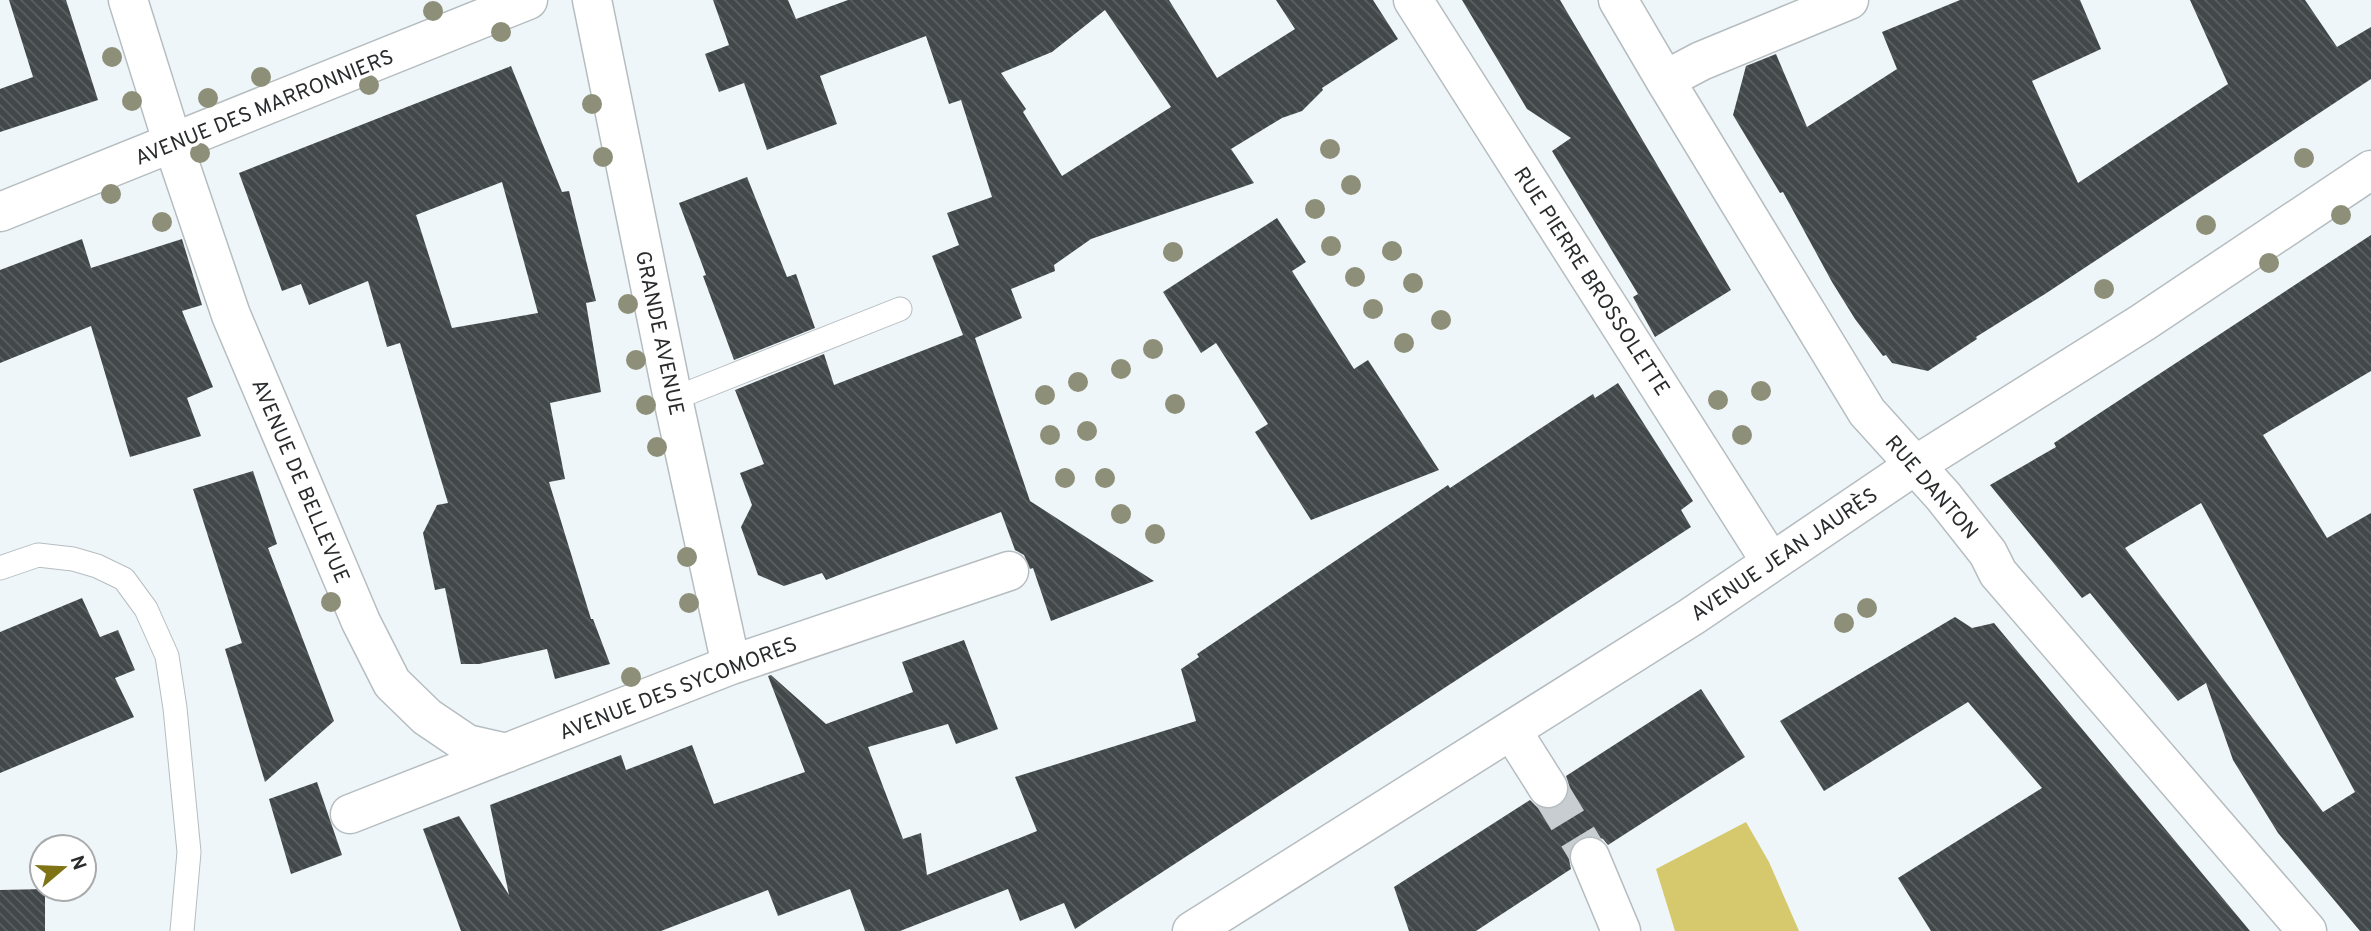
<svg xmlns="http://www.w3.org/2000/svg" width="2371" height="931" font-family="Overpass,sans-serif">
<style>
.garden{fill:#d6c96d}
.building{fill:url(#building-back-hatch);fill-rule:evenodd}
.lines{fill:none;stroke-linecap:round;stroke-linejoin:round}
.minor-tunnel{stroke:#c7cdd0;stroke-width:38;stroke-dasharray:38 19;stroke-linecap:butt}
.service-casing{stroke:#b6bdc0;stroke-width:25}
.minor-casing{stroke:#b6bdc0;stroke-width:41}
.service{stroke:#fff;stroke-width:23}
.minor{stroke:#fff;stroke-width:38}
.tree{fill:#8e8f79}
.labels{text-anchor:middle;stroke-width:7;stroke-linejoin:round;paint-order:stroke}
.street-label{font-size:21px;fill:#292b2d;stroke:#fff}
</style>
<defs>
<pattern id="building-back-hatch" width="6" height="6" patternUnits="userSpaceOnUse" patternTransform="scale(1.75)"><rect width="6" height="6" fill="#42484a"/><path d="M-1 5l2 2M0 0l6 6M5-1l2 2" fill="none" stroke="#5b6062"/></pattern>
</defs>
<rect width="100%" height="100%" fill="#eff6f9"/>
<path class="garden" d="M1746,822l23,40 30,69h-124l-19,-62z"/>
<path class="building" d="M9,0h57l32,100 -98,32v-43l33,-12z
M713,0h75l8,19 52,-19h321l48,78 78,-49 -19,-29h97l25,39 -76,49 1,2 -21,21 -20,7 -51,31 23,34 -163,56 -37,26 1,6 -44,18 11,29 -47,20 55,163 124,80 -103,40 -18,-53 -3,1 -6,-14 -9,-5 -14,-38 -175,68 -4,-7 -38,13 -26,-11 -17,-48 11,-22 -12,-32 24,-9 -29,-74 89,-36 10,31 129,-50 -31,-79 27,-11 -12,-32 45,-16 -31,-97 -12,4 -23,-68 -106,40 17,48 -70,26 -23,-67 -25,9 -14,-38 24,-9zM1105,10l66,97 -109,69 -39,-64 3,-3 -25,-36 51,-21z
M1462,0h98l171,290 -76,47 -22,-40 5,-3 -86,-143 19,-13 -44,-29z
M1960,0h120l21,49 -69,32 46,102 150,-99 -38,-84h115l32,47 34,-20v52l-326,215 -69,43 1,2 -49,32 -36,-8 -6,-8 -3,1 -28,-37 -23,-37 -49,-90 -3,1 -47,-78 13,-49 30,-12 31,73 90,-58 -15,-37z
M511,66l51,126 7,-1 27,110 -10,2 15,89 -51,11 15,76 -16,3 42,137h2l17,45 -55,15 -8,-30 -68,15h-18l-16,-76 -10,2 -12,-57 14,-28 11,-2 -48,-160 -13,4 -19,-66 -59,24 -8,-21 -19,7 -43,-118zM502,182l36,131 -86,15 -36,-113z
M747,177l40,100 9,-3 19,54 -81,32 -31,-84 3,-1 -27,-72z
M1277,218l29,44 -14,9 62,98 14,-9 71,110 -128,50 -56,-88 13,-8 -52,-81 -15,10 -38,-61z
M2371,235v136l-108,64 64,103 44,-25v418h-11l-82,-98 -45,-73 -27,-77 -28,18 -88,-108 -8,5 -92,-113 66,-38 -2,-4zM2201,503l154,289 -32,20 -198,-264z
M82,239l9,29 91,-29 20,66 -20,6 31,76 -26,11 14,38 -71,21 -39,-131 -91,37v-93z
M1618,383l75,118 -12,9 10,17 -616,402 -11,-26 -44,18 -12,-32 -108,42h-35l-15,-42 -72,27 -10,-26 -107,41h-200l-38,-102 36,-13 50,79 -19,-90 131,-50 5,15 66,-25 22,59 91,-32 -37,-96 3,-1 55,49 87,-32 -11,-30 62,-22 34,89 -42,15 -8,-20 -80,23 35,92 18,-6 6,42 110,-44 -22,-54 181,-56 -15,-52 18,-12 -2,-3 251,-169 2,3 143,-94 2,4z
M253,471l24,73 -9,4 66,173 -69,61 -40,-133 17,-6 -49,-154z
M82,598l18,39 18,-7 17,40 -20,8 19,39 -134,56v-141z
M1955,617l17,11 22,-5 256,308h-319l-33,-53 144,-90 -74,-86 -144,89 -44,-70z
M1701,689l44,68 -137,88 -5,-6 -10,-4 -12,2 -9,7 -4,10 3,15 -95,62h-67l-15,-44 136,-87 8,8 10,2 12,-4 7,-7 3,-11 -4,-12z
M317,782l25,73 -51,19 -22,-75z
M45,889v42h-45v-41z"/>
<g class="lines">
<path class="minor-tunnel" d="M1548,788l42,69"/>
<g class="service-casing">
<path id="service" d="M673,399l227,-90
M0,568l38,-13 35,4 24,7 27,13 22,30 21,47 8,52 14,144 -7,79"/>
</g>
<g class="minor-casing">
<path id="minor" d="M128,0l45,144 58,171 130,307 31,61 35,34 40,27 40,9
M592,0l81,399 58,266
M1413,0l358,562
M1618,0l47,80 202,332 76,84 45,57 10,20 309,358
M1665,80l36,-19 148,-61
M0,212l528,-212
M1512,731l36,57
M350,814l381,-149 278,-94
M1590,857l31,74
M1192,931l499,-314 223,-151 228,-143 229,-153"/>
</g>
<use href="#service" class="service"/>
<use href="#minor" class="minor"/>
</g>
<g class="tree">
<circle cx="433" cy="11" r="10"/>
<circle cx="501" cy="32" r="10"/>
<circle cx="112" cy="57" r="10"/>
<circle cx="261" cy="77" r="10"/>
<circle cx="369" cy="85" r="10"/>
<circle cx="208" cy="98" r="10"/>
<circle cx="132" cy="101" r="10"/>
<circle cx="592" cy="104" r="10"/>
<circle cx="1330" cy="149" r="10"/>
<circle cx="200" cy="153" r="10"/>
<circle cx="603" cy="157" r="10"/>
<circle cx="2304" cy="158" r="10"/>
<circle cx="1351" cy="185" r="10"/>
<circle cx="111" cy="194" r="10"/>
<circle cx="1315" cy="209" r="10"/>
<circle cx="2341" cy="215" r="10"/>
<circle cx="162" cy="222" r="10"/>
<circle cx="2206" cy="225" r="10"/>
<circle cx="1331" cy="246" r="10"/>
<circle cx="1392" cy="251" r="10"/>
<circle cx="1173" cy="252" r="10"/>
<circle cx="2269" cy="263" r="10"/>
<circle cx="1355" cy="277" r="10"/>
<circle cx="1413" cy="283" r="10"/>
<circle cx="2104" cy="289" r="10"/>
<circle cx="628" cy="304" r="10"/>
<circle cx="1373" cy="309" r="10"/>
<circle cx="1441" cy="320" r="10"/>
<circle cx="1404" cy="343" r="10"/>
<circle cx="1153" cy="349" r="10"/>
<circle cx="636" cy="360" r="10"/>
<circle cx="1121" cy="369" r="10"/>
<circle cx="1078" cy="382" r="10"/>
<circle cx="1761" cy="391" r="10"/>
<circle cx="1045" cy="395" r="10"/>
<circle cx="1718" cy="400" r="10"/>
<circle cx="1175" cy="404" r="10"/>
<circle cx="646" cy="405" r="10"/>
<circle cx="1087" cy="431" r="10"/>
<circle cx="1050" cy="435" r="10"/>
<circle cx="1742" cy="435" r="10"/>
<circle cx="657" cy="447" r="10"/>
<circle cx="1065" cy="478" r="10"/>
<circle cx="1105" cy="478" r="10"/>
<circle cx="1121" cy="514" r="10"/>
<circle cx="1155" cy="534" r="10"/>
<circle cx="687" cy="557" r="10"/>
<circle cx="331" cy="602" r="10"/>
<circle cx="689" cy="603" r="10"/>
<circle cx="1867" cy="608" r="10"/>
<circle cx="1844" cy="623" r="10"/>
<circle cx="631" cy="677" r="10"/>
</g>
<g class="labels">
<g class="street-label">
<text transform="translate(264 107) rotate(-22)" y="7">AVENUE DES MARRONNIERS</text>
<text transform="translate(1592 281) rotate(57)" y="7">RUE PIERRE BROSSOLETTE</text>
<text transform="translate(660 333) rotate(78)" y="7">GRANDE AVENUE</text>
<text transform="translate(301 481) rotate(67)" y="7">AVENUE DE BELLEVUE</text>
<text transform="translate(1932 487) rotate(49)" y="7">RUE DANTON</text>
<text transform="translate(1784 554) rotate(-34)" y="7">AVENUE JEAN JAURÈS</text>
<text transform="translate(678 688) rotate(-21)" y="7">AVENUE DES SYCOMORES</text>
</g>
</g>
<g transform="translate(63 868) rotate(71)"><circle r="33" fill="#ffffff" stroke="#a9aaab" stroke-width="2"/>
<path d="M0-5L12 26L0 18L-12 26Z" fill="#807315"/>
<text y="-10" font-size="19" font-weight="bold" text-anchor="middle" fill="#292b2d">N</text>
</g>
</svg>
